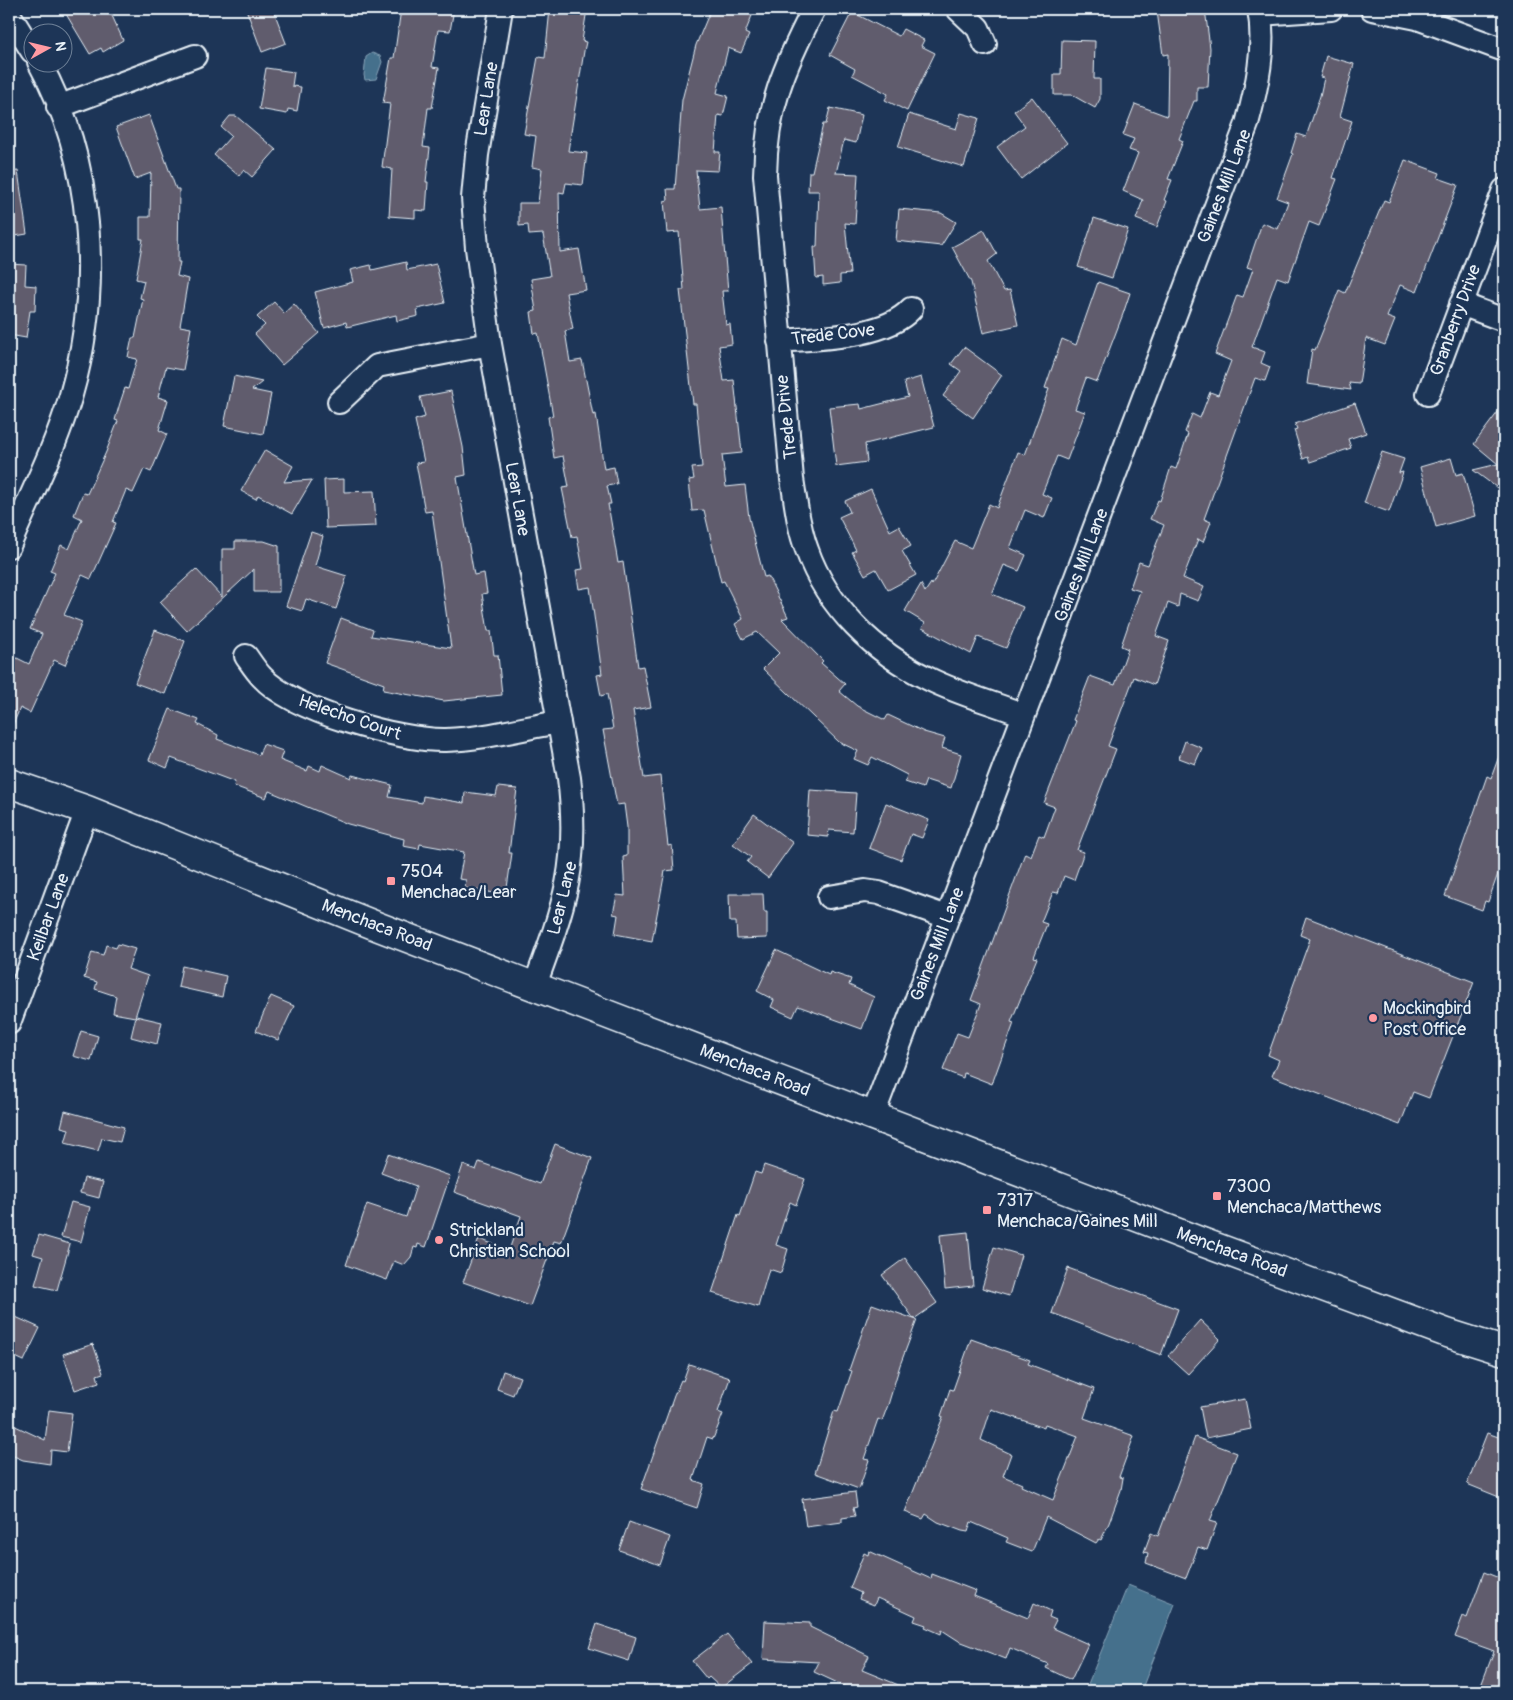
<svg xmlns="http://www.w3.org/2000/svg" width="1513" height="1700" font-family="Pangolin,sans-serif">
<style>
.water{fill:#456f8c;stroke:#86a3b7}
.building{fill:#605c6d;stroke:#e8f1f8;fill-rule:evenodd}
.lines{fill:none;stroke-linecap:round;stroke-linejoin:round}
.minor-casing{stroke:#e8f1f8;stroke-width:26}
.secondary-casing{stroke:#e8f1f8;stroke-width:31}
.minor{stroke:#1d3557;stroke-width:22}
.secondary{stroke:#1d3557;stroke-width:28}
.poi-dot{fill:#ff9aa2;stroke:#1d3557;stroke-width:2}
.labels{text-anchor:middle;stroke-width:4.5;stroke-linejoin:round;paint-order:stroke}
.street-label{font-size:18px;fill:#e8f1f8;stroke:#1d3557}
.poi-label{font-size:18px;fill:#e8f1f8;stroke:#1d3557;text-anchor:start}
</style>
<rect width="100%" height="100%" fill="#1d3557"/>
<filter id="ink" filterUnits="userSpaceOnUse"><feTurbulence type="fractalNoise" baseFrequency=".02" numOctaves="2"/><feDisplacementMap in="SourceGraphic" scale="10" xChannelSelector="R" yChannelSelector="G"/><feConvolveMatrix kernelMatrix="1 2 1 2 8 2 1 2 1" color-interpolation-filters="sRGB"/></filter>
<g filter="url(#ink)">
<path class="water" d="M372,53l8,3 2,6 -6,17 -11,1 -1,-5 2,-18z
M1128,1585l47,19 -34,87h-35l-18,-7z"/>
<path class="building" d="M74,9h35l14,31 -20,12 -2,-4 -11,6 -24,-40z
M246,9h27l13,34 -24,9z
M401,9h53l-4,22 -12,-1 -6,37 7,1 -7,40h-4l-5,39 7,1 -4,34h2l-2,29 -11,-1v8l-26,-2 3,-47 -10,-2 8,-63 -7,-1 8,-45h3z
M550,9h37l-5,32 4,1 -2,9 -16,100 19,2 -4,32 -17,-2 -2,10 -5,-1 1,60 19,-3 7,41 -20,3 7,36 -8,2 5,31 12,-2 11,55 3,-1 8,55 10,-2 3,17 -10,2 4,18h-3l10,59 5,-1 15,105 5,-1 8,41 -18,3 11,68 16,-2 8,70 4,-1 2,25 -9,1 -13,70 -37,-7 3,-19 -5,-1 4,-19 8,1 -2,-39 4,-1v-29l-3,-23 -7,1 -14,-75 10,-1 -6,-35 -6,2 -4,-21 5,-1 -12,-87 -11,2 -3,-19 7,-1 -6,-33 -5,1 -10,-49 7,-1 -6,-31 -9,2 -6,-41 5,-1 -15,-83 -4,1 -3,-22 5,-1 -5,-32 19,-3 -7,-42 -14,1 -1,-10 -9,1v-23h19l4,-34 -10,-2 4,-31 -12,-2 14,-77 7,1z
M711,9h32l10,4 -8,20 4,2 -8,18 -13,-5 -11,45 11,3 -5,20 -5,-1 -3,37h5l-2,19 -22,-1 4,39 21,-2 3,39 4,45h-6l4,34 4,-1 2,20 -13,2 5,35 10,-1 8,73 -20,2 4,32 19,-2 4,33 15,59 4,-1 20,41 -6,2 41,42 -2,2 24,21 -6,7 18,15 28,14 3,-5 36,17 21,6 -3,10 19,6 -10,34 -25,-8 -3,8 -18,-6 2,-7 -35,-18 -4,8 -14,-6 4,-8 -19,-9 -76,-73 16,-16 -22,-21 -14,7 -8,-15 8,-5 -19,-38 -3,1 -17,-72 -12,1 -3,-31 5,-1 -2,-11 10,-1 -6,-63h-3l-13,-114h4l-5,-58 -12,1 -3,-32 4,-1 -1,-11h8l7,-89 14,-55z
M1173,9h32l5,39 -2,39h-11v14h-3l-15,38 4,2 -15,38 4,1 -8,20 3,1 -10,26 -21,-8 7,-19 -20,-9 15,-38 -9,-3 5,-11 -11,-4 12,-31 32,12 1,-62 -5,1 -6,-44z
M852,12l47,24 4,-7 21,11 -3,6 14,7 -28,58 -22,-11 3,-6 -36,-19 3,-6 -25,-14z
M1062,40l33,1 -1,38h6v20l-5,9 -23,-13h-18v-21h7z
M1326,56l28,8 -14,53 12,4 -19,57 4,1 -18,47 -10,-4 -21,59 -11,-4 -25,70 13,5 -4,11 9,4 -5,14 -10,-3 -51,141 7,3 -8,20 -5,-3 -15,39 21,9 -6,14 -18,-7 -2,13 -10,-4 -12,33 13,5 -15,44 -20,-8 -26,69 8,3 -39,101 7,2 -10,28 -10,-4 -6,17 -5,-1 -12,30 6,2 -13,33 3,1 -26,64 3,1 -22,61 -28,-11 -1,5 -20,-8 14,-37 11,4 13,-33 -10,-4 54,-147 6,3 8,-21 5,2 11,-30 -11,-4 32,-82 -3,-1 17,-44 25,9 13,-36 -7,-3 19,-55 -10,-3 9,-26 9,3 16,-40 -14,-6 8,-19 2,1 11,-34 5,2 12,-35 -3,-2 7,-18 8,4 10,-26 8,3 13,-34 -16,-7 22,-59 6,2 10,-28 -6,-2 15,-44 16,6 10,-27 -11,-4 16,-44 -2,-1 6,-19 9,3 14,-41 4,-18 -4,-1z
M266,68l28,4 -2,14 9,1 -4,24 -9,-2 -1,5 -28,-5z
M1032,97l35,46 -46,36 -24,-32 28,-21 -11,-15z
M830,108l32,7 -6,28 -12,-3 -8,33 22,1 -3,50 -10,-1 5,51 -10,1v8l-17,2v-8l-7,1 -2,-31h3l2,-56h-11l1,-19h3l11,-48h3z
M961,113l18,5 -15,49 -66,-20 11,-33 47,15z
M149,115l27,74h3l-1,73h2l-3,14 11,3 -8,47 11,2 -8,42 -17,-3 -8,30 10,3 -9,30 8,4 -16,38 -7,-3 -11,24 -7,-3 -13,32 3,1 -25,56 -9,-4 -18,40 18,7 -17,43 -11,-5 -24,53 -10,-5 -11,26v-64l6,-13 14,7 13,-30 -12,-5 25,-56 -5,-2 11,-26 8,4 13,-30 -8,-4 9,-22 4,1 19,-42 12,-31 -3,-1 5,-17 5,-15 3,1 9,-30 -9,-2 4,-19h3l8,-39 -3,-1 4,-17 -8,-2 7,-40h-3v-22h10l1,-44 -16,6 -19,-52z
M230,116h6l40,34 -24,27 -8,-7 -5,6 -25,-21 17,-19 -10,-9z
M1405,160l35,13 -2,5 20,7 -41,107 -17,-7 -13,32 8,3 -10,25 -19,-7 -7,46 -10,-1 2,7 -44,-6 5,-35 3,1 24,-60 6,3 39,-93 5,2z
M18,171l9,63 -18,3v-65z
M899,209l42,4 15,9 -15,24 -45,-5z
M1094,218l34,11 -16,49 -34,-11z
M984,230l13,24 -9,7 16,30 6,-1 8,35 -35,8 -12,-51 -19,-35z
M406,262l1,8 29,-6 9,39 -28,6 1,7 -21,5 -1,-6 -49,12 -1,-5 -22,6 -9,-36 38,-10 -3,-12 21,-5 1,5z
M9,264l17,1 -1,20 11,1 -1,25h-5l-4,27 -17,-3z
M1098,282l32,11 -7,21 -26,68 -11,-4 -11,31 10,3 -18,48 -10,-4 -15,38 10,4 -8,20 -19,-8 -15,38 16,7 -7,16 -15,-6 -12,29 31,13 -17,41 -28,-11 -7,17 -49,-26 3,-5 -20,-12 16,-27 4,8 6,-9 1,2 23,-44 16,7 18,-44 8,4 21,-56 7,3 24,-66 -4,-1 17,-49 14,6z
M274,302l10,11 10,-9 25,29 -37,32 -27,-31 10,-9 -8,-8z
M964,347l38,28 -29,43 -30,-22 18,-25 -10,-7z
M234,376l28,6 -10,8 19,4 -8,40 -39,-8z
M921,377l13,50 -69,17 2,18 -31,4 -7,-59 31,-3 1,5 47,-12 -4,-15z
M451,391l12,56 3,28 -9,2 17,98 10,-2 3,20 -5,1 6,37h3l3,24h4l4,40 -58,6 -61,-11 1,-6 -59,-21 16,-45 32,12 -2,6 80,12 -19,-137 -7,1 -9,-49 8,-1 -9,-42 10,-3 -5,-20z
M1355,403l11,30 -18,6 3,9 -41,14 -2,-5 -5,2 -9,-29 3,-1 -2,-5z
M1504,404v89l-31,-23 25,-6 -24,-20z
M265,450l28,16 -9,16 28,-2 -20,34 -34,-19 -2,4 -15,-8z
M1382,452l22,7 -5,14 4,-1 -14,40 -25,-9z
M1451,458l5,17 7,-2 12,43 -39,11 -16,-60z
M344,479v13l30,-1 2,35 -50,2 -2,-48z
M871,489l19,42 9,-5 12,20 -9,5 14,24 -28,15 -12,-21 -11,6 -13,-23 4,-2 -17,-33 11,-5 -5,-11z
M311,532l12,4 -8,30 32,10 -11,33 -30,-10 -4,12 -16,-5z
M235,541h29l15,5v46h-25v-23l-67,62 -27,-29 36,-33 26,28v-48h13z
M155,630l30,11 -20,53 -30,-11z
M170,709l29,11 -2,4 21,11 -1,4 42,16 4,-11 20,7 -3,9 27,11 2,-5 11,5 2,-6 29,13 1,-3 40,10 -3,12 33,6 1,-7 41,7 1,-11 31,4 2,-9 19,2 -8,64h3l-6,42 -41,-7 1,-8 -7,-1 5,-27 -44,-8 -1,5 -16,-3 1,-7 -56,-15 -79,-33 -3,7 -32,-12 1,-4 -64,-24 -4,10 -18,-8z
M1185,741l17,7 -7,16 -16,-6z
M1502,748h2v109l-16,45 -3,-1 -3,9 -37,-14 42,-120 4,2z
M810,790l46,3 -3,39 -24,-2 -1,7 -21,-2z
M886,803l43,17 -7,18 -11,-4 -10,26 -32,-12z
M754,814l39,29 -25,35 -21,-16 4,-5 -18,-13z
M729,894h34l1,18h3v26l-30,1 -1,-17h-6z
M1306,917l168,65 -45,116 -16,-6 -13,33 -128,-49 7,-16 -11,-5 42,-116 -10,-4z
M118,944l17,5 -7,20 20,7 -13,41 -22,-4 3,-17 -21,-7 2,-7 -13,-4 8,-26 11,3 3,-10 10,3z
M776,950l53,25 1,-3 21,7 -2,6 25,12 -12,32 -64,-23 -5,11 -22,-10 3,-7 -17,-9z
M182,966l44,10 -4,21 -44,-10z
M271,996l23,10 -16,34 -22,-9z
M136,1016l26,6 -5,22 -26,-7z
M81,1031l17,5 -7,25 -18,-5z
M65,1111l59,16 -4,15 -18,-4 -4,13 -33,-8 4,-14 -8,-2z
M555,1144l37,14 -31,85 -7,-2 -24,65 -67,-24 16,-43 30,11 12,-34 -67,-24 9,-27 13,5 3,-8 61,22z
M388,1154l62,22 -24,71 -8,-3 -1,4 -3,-1 -3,10 -7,8 -10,-4 -7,19 -41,-15 21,-61 39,13 10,-31 -35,-13z
M764,1165l41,14 -9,26 -6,-3 -14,43 12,4 -7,24 -12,-4 -11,38 -46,-14 26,-78 2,1 15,-44 6,2z
M84,1178l19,4 -4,16 -19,-5z
M71,1202l19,5 -9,35 -20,-5z
M968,1232l5,54 -28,3 -5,-54z
M39,1235l31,9 -13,46 -22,-5 8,-28 -10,-3z
M994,1247l27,8 -12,41 -27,-8z
M905,1258l32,45 -23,16 3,1 -17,45 -12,40 -6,16 -4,-2 -14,40 5,1 -10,29 -44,-16 19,-62 4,1 14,-41 -3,-1 23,-66 42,15 -32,-44z
M1068,1268l110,41 -17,46 -109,-42z
M9,1314l31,14 -16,33 -15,-7z
M1200,1320l20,19 -32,35 -20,-18z
M971,1339l59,21 -2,4 66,25 -10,29 50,18 -15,41 4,1 -2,12 -12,33 -8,17 -2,-1 -3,4 -50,-26 -14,35 -26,-10 2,-4 -37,-16 -3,10 -6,-1 -24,-9 -12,-8 -3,5 -18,-7 38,-95 -2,-1 9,-27 3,1zM991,1409l53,19 1,-4 33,12 -25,64 -32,-14 1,-2 -19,-8 8,-22 -30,-14z
M93,1344l10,29 -6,2 2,7 -24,8 -12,-36z
M689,1364l41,14 -12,34 5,2 -10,25 -6,-2 -14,43 11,4 -7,24 -56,-19 33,-93 7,-16 2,1z
M503,1371l17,6 -7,18 -16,-6z
M1245,1399l6,30 -45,9 -6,-31z
M49,1410l23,3 -5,39 -16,-2 -1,14 -27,-4 -14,-6v-31l36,17z
M1487,1433l17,6v60l-37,-15z
M1195,1437l42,16 -27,68 7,2 -10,27 -9,-3 -12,31 -40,-15 2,-10 -4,-1 7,-19 7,3z
M855,1492l2,15 -4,1 2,8 -13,2v4l-36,5 -4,-28z
M629,1522l41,15 -10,28 -41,-15z
M869,1551l62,28 1,-5 44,17 -2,5 54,22 6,-15 17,8 -2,6 7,3 -4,8 36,16 -17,36 -25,-12 2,-4 -38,-16 -4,11 -47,-18 -17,-11 -1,4 -16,-7 1,-2 -12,-4 2,-5 -39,-18 -3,7 -15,-6 2,-6 -11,-5 14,-35 4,2z
M1484,1572l20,8v111h-25l15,-40 -39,-14 8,-21 4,2z
M765,1621l45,2v4l59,29 -7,14 51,21h-58l-41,-19 5,-10 -56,-3z
M597,1624l39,13 -7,24 -40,-13z
M727,1634l25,30 -31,24 -12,-11 -2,2 -15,-18z"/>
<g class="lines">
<g class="minor-casing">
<path id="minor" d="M501,9l-24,146 -4,43 4,50 13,96 79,434c11,86 -5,128 -34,207
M814,9c-30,58 -48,100 -49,166l27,304c4,24 6,48 15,71 20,57 68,103 122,129 30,15 64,24 95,36
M958,9l20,19 7,16
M1372,9l45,9 87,32
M9,14l23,37
M1260,14l71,-5
M58,107l137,-51
M1461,304l43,16
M779,341c38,-3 106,-3 132,-32
M1428,394l76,-204
M339,402l38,-36 113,-22
M9,546c21,-50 47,-99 62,-151 31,-108 23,-233 -32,-333
M246,656c5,7 10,15 16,21 31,34 138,64 184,63 38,-1 76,-12 113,-18
M829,897l36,-6 14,2 68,24
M9,1023l78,-213
M873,1115l374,-991c10,-37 19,-77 12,-115"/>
</g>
<g class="secondary-casing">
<path id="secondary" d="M9,783l78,27 292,117 823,315 245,91 57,18"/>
</g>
<use href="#minor" class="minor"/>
<use href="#secondary" class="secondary"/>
</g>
</g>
<g class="poi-dot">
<rect x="386" y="876" width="10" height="10" rx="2.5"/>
<circle cx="1373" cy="1018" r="5"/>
<rect x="1212" y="1191" width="10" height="10" rx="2.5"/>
<rect x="982" y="1205" width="10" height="10" rx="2.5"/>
<circle cx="439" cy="1240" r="5"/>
</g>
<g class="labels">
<g class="street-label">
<text transform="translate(486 99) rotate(-81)" y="6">Lear Lane</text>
<text transform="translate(1224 186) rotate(-69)" y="6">Gaines Mill Lane</text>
<text transform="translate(1455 320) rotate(-70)" y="6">Granberry Drive</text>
<text transform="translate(833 334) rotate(-7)" y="6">Trede Cove</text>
<text transform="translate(786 417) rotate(-96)" y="6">Trede Drive</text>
<text transform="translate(518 499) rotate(80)" y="6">Lear Lane</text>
<text transform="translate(1081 565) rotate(-69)" y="6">Gaines Mill Lane</text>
<text transform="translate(350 717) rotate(19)" y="6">Helecho Court</text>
<text transform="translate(562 898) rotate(-76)" y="6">Lear Lane</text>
<text transform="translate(48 917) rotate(-70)" y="6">Keilbar Lane</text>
<text transform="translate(377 925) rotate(21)" y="6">Menchaca Road</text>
<text transform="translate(937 944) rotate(-69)" y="6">Gaines Mill Lane</text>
<text transform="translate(755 1070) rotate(21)" y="6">Menchaca Road</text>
<text transform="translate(1232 1252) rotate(20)" y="6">Menchaca Road</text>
</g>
<g class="poi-label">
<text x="401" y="877">7504<tspan x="401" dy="21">Menchaca/Lear</tspan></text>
<text x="1383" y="1014">Mockingbird<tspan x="1383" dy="21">Post Office</tspan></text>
<text x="1227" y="1192">7300<tspan x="1227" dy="21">Menchaca/Matthews</tspan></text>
<text x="997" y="1206">7317<tspan x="997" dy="21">Menchaca/Gaines Mill</tspan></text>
<text x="449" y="1236">Strickland<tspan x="449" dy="21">Christian School</tspan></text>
</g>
</g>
<rect width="1513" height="1700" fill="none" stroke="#1d3557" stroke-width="30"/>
<rect x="15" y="15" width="1483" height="1670" fill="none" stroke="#e8f1f8" stroke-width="2" filter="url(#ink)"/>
<g transform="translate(48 48) rotate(82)"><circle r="24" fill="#1d3557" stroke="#6e8097"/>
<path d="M0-4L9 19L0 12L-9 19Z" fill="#ff9aa2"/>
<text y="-8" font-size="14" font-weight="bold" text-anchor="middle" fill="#e8f1f8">N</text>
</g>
</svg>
